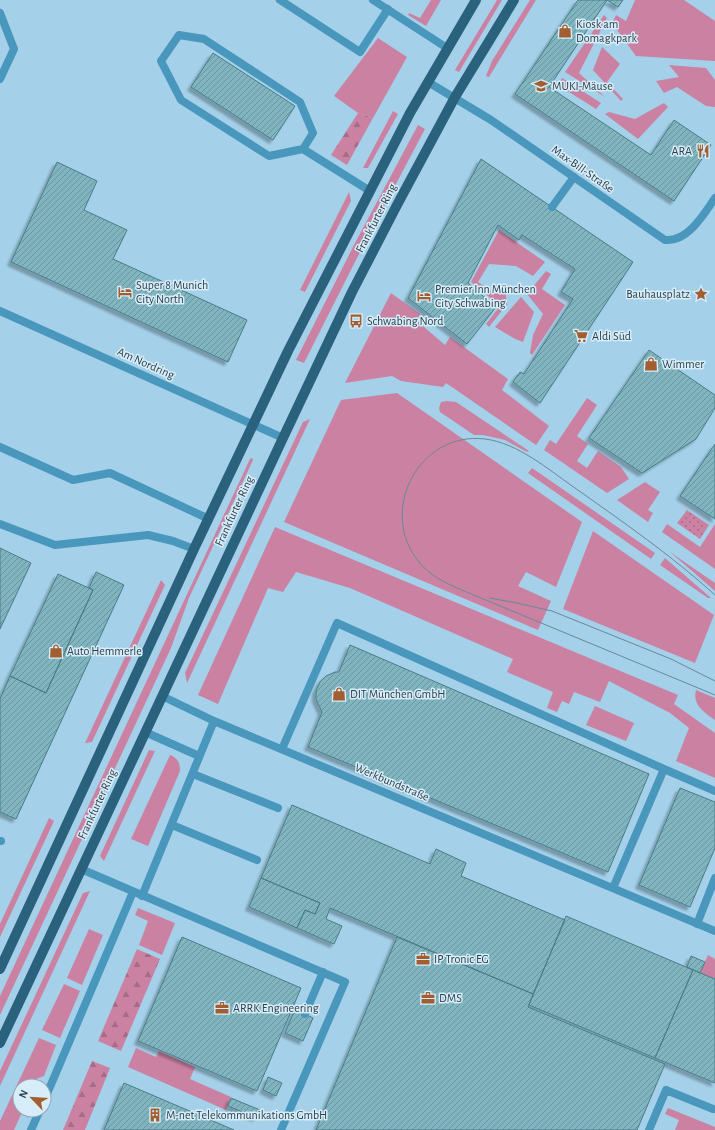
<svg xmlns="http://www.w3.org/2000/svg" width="715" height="1130" font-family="'Alegreya Sans',sans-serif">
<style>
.grass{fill:#cb82a2}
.forest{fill:url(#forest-firs)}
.park{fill:url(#park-dots)}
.building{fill:url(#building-hatch);stroke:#497d88;filter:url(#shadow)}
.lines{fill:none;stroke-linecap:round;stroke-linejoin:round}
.service{stroke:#4997bc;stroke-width:8}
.minor{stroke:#4997bc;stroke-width:8}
.primary{stroke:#2a617c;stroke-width:10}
.tram{stroke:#69889a;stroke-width:1}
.labels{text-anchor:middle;stroke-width:3;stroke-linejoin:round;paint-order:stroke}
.poi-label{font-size:12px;fill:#2c3e48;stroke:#d7eefa;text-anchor:start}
.street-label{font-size:12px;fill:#2c3e48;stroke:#d7eefa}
</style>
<defs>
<pattern id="forest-firs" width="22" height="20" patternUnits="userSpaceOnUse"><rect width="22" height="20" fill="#cb82a2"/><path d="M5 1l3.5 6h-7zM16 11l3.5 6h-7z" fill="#a56c86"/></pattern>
<pattern id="park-dots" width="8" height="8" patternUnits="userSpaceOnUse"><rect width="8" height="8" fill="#cb82a2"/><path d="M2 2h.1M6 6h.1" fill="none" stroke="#a56c86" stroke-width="1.8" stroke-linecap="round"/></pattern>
<pattern id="building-hatch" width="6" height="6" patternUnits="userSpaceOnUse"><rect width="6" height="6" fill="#80b5c0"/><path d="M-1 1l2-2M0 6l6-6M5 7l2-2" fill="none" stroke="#69959e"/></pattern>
<filter id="shadow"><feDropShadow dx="-3.5" dy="3.5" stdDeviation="1" flood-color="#0004"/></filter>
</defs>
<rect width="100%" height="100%" fill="#a4d0e9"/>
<path class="grass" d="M431,0h10l-15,26 -18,-11 1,-2 11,5z
M497,0h5l-43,72 -4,-2z
M530,0h6l-47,77 -3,-1 6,-15z
M635,0h49l31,21v40l-79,-5 -24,-33 4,-8 10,6z
M604,15l3,3 -28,55 26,24 -40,-25z
M378,38l29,19 -34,61 -15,-5 -24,-17z
M602,47l18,17 -13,18 16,17 -2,2 -28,-31z
M669,65l37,3 9,12v27l-9,-1 -29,-19 -13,6 -8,-12 23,-4z
M562,78l39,25 -5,6 -38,-24z
M664,103l4,4 -30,32 -33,-25 4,-2 26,7z
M393,111l5,3 -30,54h-5z
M418,125l7,4 -65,123 -56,111 -8,-3 58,-115z
M349,192l2,9 -46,91 -5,-2z
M499,230l46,32 -12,14 -17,-10 -27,-2 -11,18 16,11 9,-6 2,2 2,15 -18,23 -3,-3 14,-18 -29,-24z
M546,271l5,3 -9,15 23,16 -33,50 -2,-2 3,-18 10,-21 -16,-20z
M391,293l29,21 -3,7 28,24 5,-8 58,42 -6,11 47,36 -13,19 -90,-62 -3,4 -42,-6 -9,-5 -47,7z
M521,297l13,15 -11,30 -8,-3 -20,-12z
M397,393l185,129 -26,65 -30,-15 -8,14 33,15 -13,29 -254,-108 57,-122z
M587,398l10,7 -20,31 11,8 -11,17 10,7 11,-17 23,16 8,12 -22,14 -63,-43 6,-10 6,4z
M447,401l9,1 73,49 -2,1 -22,-12 -22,-5h-9l-34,-23 -1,-4 2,-6z
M310,419l-123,264 -2,-10 118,-251z
M252,458l1,2 -64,138 -18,50 -171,367v-19l250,-537z
M532,468l123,85 -4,6 -123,-86z
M645,482l15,10 -12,18 5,3 -5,9 -31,-22z
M667,524l33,23 15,-23v45l-53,-37z
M275,527l403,168 -4,9 41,29v45l-39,-17 13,-33 -19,-15 -61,-32 -9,21 -26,-10 -5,12 -7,-3 -5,11 -10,-4 6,-16 -46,-20 6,-13 -163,-71 -54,-16 -13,20 -15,-4 -50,116 -20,-9z
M593,531l121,84 -19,48 -132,-54z
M670,552l45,31v8z
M665,558l46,40h-3l-48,-33z
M161,580l4,5 -73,157 -7,1z
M696,690l19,8v22c-11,-8 -23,-15 -19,-30z
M595,706l39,17 -8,18 -40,-16z
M149,750l6,1 -51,110 -4,-5z
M170,755c8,3 10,8 10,16l-32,75 -17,-7z
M49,818l5,3 -54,116v-13z
M90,891l-90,195v-15l83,-178z
M138,908l37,15 -13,32 -23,-10 9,-24 -13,-6z
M89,929l14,6 -21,50 -15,-7z
M708,955l7,4v20l-15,-6z
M64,984l16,7 -20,47 -18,-8z
M39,1038l17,7 -12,31 -8,3 -3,7h-13v24h3l-9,20h-14v-9z
M136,1048l20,9 3,-6 36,16 -5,12 41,18 -5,13 -98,-43z
M668,1108l47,19v3h-40l4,-10 -14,-6z"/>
<path class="forest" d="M358,113l15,5 -26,47 -16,-10z
M137,949l23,10 -39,92 -23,-10z
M92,1061l18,7 -25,62h-22z"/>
<path class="park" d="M687,510l22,15 -9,14 -23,-16z"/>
<path class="building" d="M578,0h45l-5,7 -11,-7 -58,87 102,68 23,-35 37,25 -37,56 -159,-107z
M213,53l82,53 -22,34 -82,-53z
M481,159l152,103 -93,141 -27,-21 7,-10 4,2 49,-75 -12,-7 14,-23 -53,-34 -3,5 -21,-15 -30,58 28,24 -29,37 -59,-46z
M57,162l40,19 -13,29 43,20 -14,29 134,61 -19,42 -217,-100z
M649,350l66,45v13l-19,31 -54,34 -53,-35z
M715,444v75l-35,-23z
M0,548l31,15 -31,66z
M96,572l28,13 -108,234 -16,-7v-113l10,-23 36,17 47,-103 -4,-2z
M58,574l35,16 -47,103 -36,-17z
M350,645l299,129 -41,98 -300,-125 14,-35 -6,-13v-8l4,-9 6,-6 9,-4h4z
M680,788l35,14v46l-25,59 -51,-22z
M292,805l138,59 6,-15 30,14 -5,13 104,44 -32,74 -203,-86 -4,11 16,7 -8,18 -37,-16 8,-18 10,4 5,-11 -59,-25z
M261,878l59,25 -5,11 -10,-4 -8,18 -48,-21z
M566,916l127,54 -38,88 -126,-53z
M182,937l119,51 -44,103 -119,-50z
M397,937l136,57 -5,13 137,57 -28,66h-321z
M691,956l14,6 -5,11 -13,-6z
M693,970l22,9v104l-60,-25z
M295,1009l18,9 -10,23 -18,-8z
M268,1077l14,6 -6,13 -13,-6z
M124,1083l110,47h-130z
M231,1098l29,12 -4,8 -28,-12z"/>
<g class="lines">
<path class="service" d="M280,0l80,52 28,-43
M373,0l74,48
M0,13l14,36 -14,30
M303,149l10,-16 -13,-31 -96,-63 -25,-4 -18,26 20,39 88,56 34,-7 67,42
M552,207l22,-30
M0,447l73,33 37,-7 99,46
M0,524l55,21 93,-10 25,6 21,8
M162,696l52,25 501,210
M145,732l54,24
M282,749l55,-126 327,146 51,22
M193,774l85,34
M172,825l85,35
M0,841h1
M81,869l264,113 -64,148
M613,888l51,-119
M142,896l72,-175
M697,924l18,-46
M305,1014l18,-42
M44,1101l89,-209
M31,1130l9,-20
M649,1130l17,-40 47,19"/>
<path class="minor" d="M428,82l63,38 174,120c23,2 39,-26 50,-42
M0,311l283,127"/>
<path class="primary" d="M0,969l194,-420 94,-198 122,-238 66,-113
M0,1043l283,-605 69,-146 45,-87 58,-108 59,-97"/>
<path class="tram" d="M715,595c-44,-40 -92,-73 -140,-107 -26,-18 -57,-45 -90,-49 -66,-8 -108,72 -66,123 12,15 29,22 45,29l251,104
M490,598l27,5 35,8 119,48 44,22"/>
</g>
<defs>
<g id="shop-bare" transform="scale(1.08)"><path d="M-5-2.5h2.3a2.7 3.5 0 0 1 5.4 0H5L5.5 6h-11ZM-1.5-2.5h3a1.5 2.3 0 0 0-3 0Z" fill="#a25d30" stroke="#d7eefa" stroke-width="2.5" paint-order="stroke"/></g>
<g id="school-bare" transform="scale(1.08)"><path d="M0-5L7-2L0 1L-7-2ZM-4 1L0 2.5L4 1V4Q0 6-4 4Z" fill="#a25d30" stroke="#d7eefa" stroke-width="2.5" paint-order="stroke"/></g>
<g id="restaurant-bare" transform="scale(1.08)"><path d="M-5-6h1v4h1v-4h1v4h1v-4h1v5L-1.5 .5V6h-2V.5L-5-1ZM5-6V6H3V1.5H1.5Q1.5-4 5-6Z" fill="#a25d30" stroke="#d7eefa" stroke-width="2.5" paint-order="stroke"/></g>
<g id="hotel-bare" transform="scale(1.08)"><path d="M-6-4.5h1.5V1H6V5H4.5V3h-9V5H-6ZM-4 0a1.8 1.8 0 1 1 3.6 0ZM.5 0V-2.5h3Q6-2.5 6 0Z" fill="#a25d30" stroke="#d7eefa" stroke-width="2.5" paint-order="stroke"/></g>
<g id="sight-bare" transform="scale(1.08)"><path d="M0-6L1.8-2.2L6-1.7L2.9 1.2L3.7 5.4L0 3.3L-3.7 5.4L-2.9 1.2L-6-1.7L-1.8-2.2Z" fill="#a25d30" stroke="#d7eefa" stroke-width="2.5" paint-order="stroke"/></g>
<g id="bus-bare" transform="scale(1.08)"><path d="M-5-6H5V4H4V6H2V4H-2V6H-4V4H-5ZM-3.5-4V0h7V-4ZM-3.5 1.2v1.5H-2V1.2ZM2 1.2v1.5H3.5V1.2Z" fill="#a25d30" stroke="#d7eefa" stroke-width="2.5" paint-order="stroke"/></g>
<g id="supermarket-bare" transform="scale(1.08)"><path d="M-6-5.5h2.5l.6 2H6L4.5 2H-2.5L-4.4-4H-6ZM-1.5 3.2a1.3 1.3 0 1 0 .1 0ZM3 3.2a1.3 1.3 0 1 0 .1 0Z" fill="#a25d30" stroke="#d7eefa" stroke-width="2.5" paint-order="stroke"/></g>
<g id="office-bare" transform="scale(1.08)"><path d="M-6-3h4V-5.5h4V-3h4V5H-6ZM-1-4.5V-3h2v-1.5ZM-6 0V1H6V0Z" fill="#a25d30" stroke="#d7eefa" stroke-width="2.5" paint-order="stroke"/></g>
<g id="building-bare" transform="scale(1.08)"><path d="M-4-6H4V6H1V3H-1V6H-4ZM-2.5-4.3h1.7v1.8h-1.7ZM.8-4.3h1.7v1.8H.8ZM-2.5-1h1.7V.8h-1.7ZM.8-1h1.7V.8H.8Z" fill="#a25d30" stroke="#d7eefa" stroke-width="2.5" paint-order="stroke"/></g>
</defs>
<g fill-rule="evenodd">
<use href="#shop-bare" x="565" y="31"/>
<use href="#school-bare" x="541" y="86"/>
<use href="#restaurant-bare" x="703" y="151"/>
<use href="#hotel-bare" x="125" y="292"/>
<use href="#sight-bare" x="701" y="294"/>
<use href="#hotel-bare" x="424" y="296"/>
<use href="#bus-bare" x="356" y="321"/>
<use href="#supermarket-bare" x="581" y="336"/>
<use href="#shop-bare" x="651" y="364"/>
<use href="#shop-bare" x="56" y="651"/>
<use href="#shop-bare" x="339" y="694"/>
<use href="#office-bare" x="423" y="959"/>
<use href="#office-bare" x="428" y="998"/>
<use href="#office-bare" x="222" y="1008"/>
<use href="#building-bare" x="155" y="1115"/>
</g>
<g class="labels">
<g class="poi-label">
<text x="576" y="28">Kiosk am<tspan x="576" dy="14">Domagkpark</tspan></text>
<text x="552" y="90">MUKI-Mäuse</text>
<text x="692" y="155" text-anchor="end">ARA</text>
<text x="136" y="289">Super 8 Munich<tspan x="136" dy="14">City North</tspan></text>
<text x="435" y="293">Premier Inn München<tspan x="435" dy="14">City Schwabing</tspan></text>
<text x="690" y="298" text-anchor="end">Bauhausplatz</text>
<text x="367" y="325">Schwabing Nord</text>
<text x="592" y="340">Aldi Süd</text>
<text x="662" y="368">Wimmer</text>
<text x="67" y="655">Auto Hemmerle</text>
<text x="350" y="698">DIT München GmbH</text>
<text x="434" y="963">IP Tronic EG</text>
<text x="439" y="1002">DMS</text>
<text x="233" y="1012">ARRK Engineering</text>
<text x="166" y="1119">M-net Telekommunikations GmbH</text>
</g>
<g class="street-label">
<text transform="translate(583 169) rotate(35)" y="4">Max-Bill-Straße</text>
<text transform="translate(376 218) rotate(-63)" y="4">Frankfurter Ring</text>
<text transform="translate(146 363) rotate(24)" y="4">Am Nordring</text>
<text transform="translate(234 511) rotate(-65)" y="4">Frankfurter Ring</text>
<text transform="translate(392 782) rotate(23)" y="4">Werkbundstraße</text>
<text transform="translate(97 804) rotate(-65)" y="4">Frankfurter Ring</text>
</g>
</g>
<g transform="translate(32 1098) rotate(295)"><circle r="19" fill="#d7eefa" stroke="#93a8b3"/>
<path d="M0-3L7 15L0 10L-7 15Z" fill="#a25d30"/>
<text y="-6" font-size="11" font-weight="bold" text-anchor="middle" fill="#2c3e48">N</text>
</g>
</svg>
